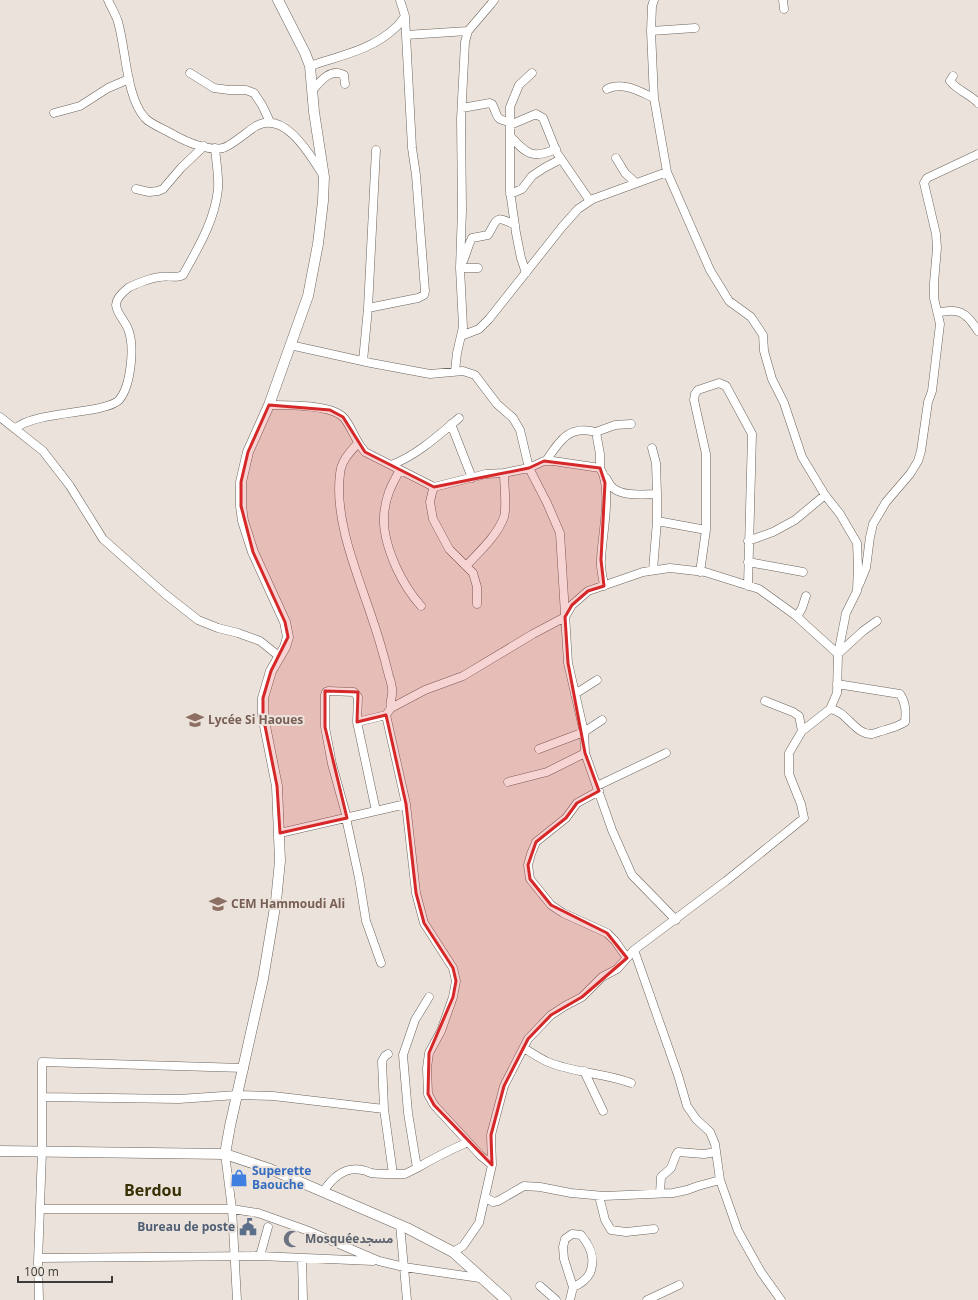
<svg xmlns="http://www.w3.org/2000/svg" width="978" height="1300" font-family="'Open Sans','Noto Sans Arabic',sans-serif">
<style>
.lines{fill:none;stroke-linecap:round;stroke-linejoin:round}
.minor-casing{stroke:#6b635c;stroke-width:9}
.major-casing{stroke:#6b635c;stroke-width:11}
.minor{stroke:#fff;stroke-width:8}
.major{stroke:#fff;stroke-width:10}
.marked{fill:#d62828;fill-opacity:0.2;stroke:#d62828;stroke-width:3;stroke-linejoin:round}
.labels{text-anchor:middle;stroke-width:4;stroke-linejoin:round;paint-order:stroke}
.education-label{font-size:12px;font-weight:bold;fill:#785e54;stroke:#ebe3db;text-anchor:start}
.shop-label{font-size:12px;font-weight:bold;fill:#366cbe;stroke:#ebe3db;text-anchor:start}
.service-label{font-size:12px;font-weight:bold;fill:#4e5e75;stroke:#ebe3db;text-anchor:end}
.worship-label{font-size:12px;font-weight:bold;fill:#5b616d;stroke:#ebe3db;text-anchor:start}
.district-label{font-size:16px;font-weight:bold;fill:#383004;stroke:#ebe3db}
</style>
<rect width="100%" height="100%" fill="#ebe3db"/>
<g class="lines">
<g class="minor-casing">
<path id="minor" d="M108,0c3,7 8,15 10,22 8,27 8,75 27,96 5,6 21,12 29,17 13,7 33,16 49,13 8,-2 25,-17 33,-22 29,-16 54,29 67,49
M783,0l1,9
M405,16l1,19
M651,31l44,-3
M310,66c29,-10 62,-16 85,-38 4,-3 7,-8 10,-12l-5,-16
M190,73l24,15 15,2h17l8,3 8,12 8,17
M953,76l-3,5c8,10 20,13 28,22
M607,89c16,-8 33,3 47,9
M312,91c7,-8 18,-24 32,-16l1,9
M462,108l28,-5 2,1c7,13 2,15 18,18
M54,113l26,-7 28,-18 21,-9
M510,125l26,-11 7,4 14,35 33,48
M510,136c16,17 21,24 46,13
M978,154l-51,24 -3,5 12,51 1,14 -3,35v15l3,13c8,2 11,-1 17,0 12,1 18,11 24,20
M616,158l9,15 11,10
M136,189l13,3 9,-1 5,-2 18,-21 23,-22
M510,194l12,-5 10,-13 12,-8 17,-9
M460,267c7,-11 6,-18 12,-29l16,-3c10,-17 7,-20 27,-10
M460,268h18
M526,273l-5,-15 -5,-25 -6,-42v-84l9,-22 13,-12
M368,308l50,-10 6,-3 1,-4 -9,-116 -4,-27 -6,-113 62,-4
M461,336l18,-7 10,-10 73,-92 16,-18 15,-10 74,-27
M290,345l81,18 59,11 33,-3 12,4 22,29 16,14 7,12 9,38 18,35 13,30 8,130 16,69 1,21 27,77 20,45 44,45
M363,361l5,-53 8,-158
M455,371l2,-18 6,-26 -3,-59 2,-58 -1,-91 4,-77 3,-11 23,-27 3,-4
M269,405c17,0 63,-1 75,13 6,7 9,16 14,24 2,4 5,7 7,10l69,35 52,-13 18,-1 25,-5 15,-7h9l47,7c13,19 2,67 1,91 -1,9 2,18 3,27
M0,417l43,34 27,35 33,53 62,55 33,26 20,8 20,5 22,8 20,16
M451,424l21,54
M15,429c14,-14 64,-16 85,-21 6,-2 14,-3 19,-8 12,-14 16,-54 9,-71 -3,-8 -11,-15 -12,-24 0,-7 7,-13 12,-17 7,-4 23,-10 32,-11 8,-2 16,2 23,-2 15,-27 32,-55 35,-86 1,-13 -2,-28 -3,-41
M596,432l19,-7 16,-1
M358,443c-8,9 -17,18 -18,31 -6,45 17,99 31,141 7,20 13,41 18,61 2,6 4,12 3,18 0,5 -3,9 -1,14
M652,448l4,15 1,31
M546,461c14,-21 23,-36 50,-29l4,22v14
M391,465c25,-9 48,-30 68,-47
M400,470c-4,7 -8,14 -11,22 -10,27 -4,50 7,75 7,15 14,27 25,39
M606,478c2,3 4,8 7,10 11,9 31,6 44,6v27l-4,49
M434,487l-2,6 -2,9 3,17 16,30 24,24 4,14v17
M657,521l49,9
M748,541l25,-9 22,-12 30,-25
M748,562l55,10
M466,566c13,-14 31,-30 38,-49 3,-10 0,-33 0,-44
M700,572l6,-42v-76l-12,-54 1,-6 3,-4 21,-7 7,3 26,48 -4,152
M859,585l7,-17 4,-31 3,-13 13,-22 24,-28 8,-13 3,-10 7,-49 4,-11 8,-67 -3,-13
M797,617l5,-9 4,-12
M575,694l22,-14
M765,701l28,11 6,4 3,15
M830,709c17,2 25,26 42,25 4,-1 9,-3 13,-4 7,-2 14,-4 20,-8 1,-10 1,-19 -5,-28l-63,-10
M386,715l5,-7 34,-18 38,-14 70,-42 32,-17 7,-12 16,-14 55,-19 27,-4 35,4 54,17 36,26 43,39 25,-23 14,-10
M357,722l19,89
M539,749l45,-17 18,-12
M508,782l39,-10 38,-19
M597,786l69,-33
M599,791l-22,12 -11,15 -30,24 -5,12 -3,11 2,14 21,26 12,8 44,20 8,8 12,17
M406,804l10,89 8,30 29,45 3,13 -3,16 -12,34 -12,22 -2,15 1,26 6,11 47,51 11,9
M346,818l13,60 7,43 15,42
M280,833l126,-29 -20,-89 -29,7 1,-25 -4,-5 -26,-1 -2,1 -1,3v32l7,37 15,54
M634,950l44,125 9,31 9,13 14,13 5,12 5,36 18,51 23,41 20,28
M524,1048c8,5 15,10 24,14 26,11 57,11 83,21
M388,1054l-3,2 -3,5 2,48 9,65h12l12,-6 -9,-55 -5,-58 12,-35 14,-23
M584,1071l19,40
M42,1097l137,2 58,-4 36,1 111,13
M225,1154l7,55 5,91
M417,1168c17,-10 33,-18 51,-26
M323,1192c9,-14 21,-26 39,-22 3,0 6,2 9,3 7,1 15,1 22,1
M660,1193l1,-16 10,-9 5,-13 2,-3 26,2 12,-2
M599,1196l6,24 6,10 15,2 28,-3
M485,1197l8,5 5,-1 26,-15 16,1 31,6 33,3 69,-3 14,-3 11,-4 22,-6
M40,1209h192l26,4 48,17 73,31 25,6 76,11
M400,1225l7,75
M453,1252l10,-6 16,-23 13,-58 -1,-30 13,-49 24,-47 23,-24 14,-9 17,-9 20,-20 15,-8 17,-19 92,-69 78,-63 -3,-14 -12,-30v-21l13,-22 28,-22 7,-16 1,-39 8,-41 11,-22 1,-25 -1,-23 -17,-29 -15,-19 -23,-38 -18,-54 -12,-24 -8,-28 -1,-16 -12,-18 -22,-16 -19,-31 -43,-98 -13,-74 -3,-67 1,-25 2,-6
M260,1256l8,-29
M38,1258l222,-2 113,5
M302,1258l1,42
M540,1286l16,14
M39,1300l-1,-38 4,-111v-89l202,6
M570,1300l3,-13 -9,-28 -1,-12 2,-8 7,-5 9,1c9,11 15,23 9,38 -4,7 -9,11 -17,14
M647,1300l32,-15"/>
</g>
<g class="major-casing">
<path id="major" d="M0,1151l225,3 45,15 137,59 46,24 53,48
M225,1154l5,-28 33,-147 13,-78 4,-40 -3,-75 -14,-70v-18l8,-27 14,-24 3,-10 -3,-15 -32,-70 -10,-31 -2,-15v-24l7,-30 21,-47 39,-109 10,-52 5,-43 1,-24 -10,-65 -4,-46 -5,-13 -27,-53"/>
</g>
<use href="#minor" class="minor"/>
<use href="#major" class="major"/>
</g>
<path class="marked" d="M269,405l61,5 13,7 22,35 69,35 95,-19 15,-7 56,7 5,15 -4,77 3,26 -16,5 -16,14 -7,12 3,46 17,90 14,38 -22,12 -11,15 -30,24 -8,23 2,14 21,26 56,28 20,25 -45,39 -31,18 -23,24 -24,47 -13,49 1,30 -58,-60 -6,-11 1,-41 24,-56 3,-16 -3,-13 -29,-45 -8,-30 -10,-89 -20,-89 -29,7 1,-30 -33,-1v36l22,91 -67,15 -3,-47 -14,-70v-18l8,-27 17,-34 -3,-15 -32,-70 -12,-46v-24l7,-30z"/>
<defs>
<g id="school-bare" transform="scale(1.38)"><path d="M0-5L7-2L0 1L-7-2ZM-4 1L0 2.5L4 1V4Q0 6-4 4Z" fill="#8d6e63" stroke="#ebe3db" stroke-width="2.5" paint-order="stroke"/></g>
<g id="shop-bare" transform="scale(1.38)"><path d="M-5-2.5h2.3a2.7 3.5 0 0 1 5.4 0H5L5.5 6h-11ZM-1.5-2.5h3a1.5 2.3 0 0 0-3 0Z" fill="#3f7fe0" stroke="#ebe3db" stroke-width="2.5" paint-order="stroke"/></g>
<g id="civic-bare" transform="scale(1.38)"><path d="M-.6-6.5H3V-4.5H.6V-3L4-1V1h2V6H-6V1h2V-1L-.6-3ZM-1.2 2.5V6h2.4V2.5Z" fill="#5c6f8a" stroke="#ebe3db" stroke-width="2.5" paint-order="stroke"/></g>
<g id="mosque-bare" transform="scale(1.38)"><path d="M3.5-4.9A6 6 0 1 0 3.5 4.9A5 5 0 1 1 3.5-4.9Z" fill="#6b7280" stroke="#ebe3db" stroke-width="2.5" paint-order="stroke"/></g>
</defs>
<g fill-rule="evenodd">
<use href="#school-bare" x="195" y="720"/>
<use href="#school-bare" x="218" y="904"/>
<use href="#shop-bare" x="239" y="1178"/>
<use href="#civic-bare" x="248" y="1227"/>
<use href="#mosque-bare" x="292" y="1239"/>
</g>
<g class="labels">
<g class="education-label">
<text x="208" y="724">Lycée Si Haoues</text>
<text x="231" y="908">CEM Hammoudi Ali</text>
</g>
<g class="shop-label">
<text x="252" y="1175">Superette<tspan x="252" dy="14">Baouche</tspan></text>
</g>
<g class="service-label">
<text x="235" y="1231">Bureau de poste</text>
</g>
<g class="worship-label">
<text x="305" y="1243">Mosquéeمسجد</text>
</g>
<g class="district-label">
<text x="153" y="1196">Berdou</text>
</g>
</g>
<path d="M18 1276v6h94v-6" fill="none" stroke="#3d3a37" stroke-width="2"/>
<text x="24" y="1276" font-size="12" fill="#3d3a37" stroke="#ebe3db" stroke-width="3" paint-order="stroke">100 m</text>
</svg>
